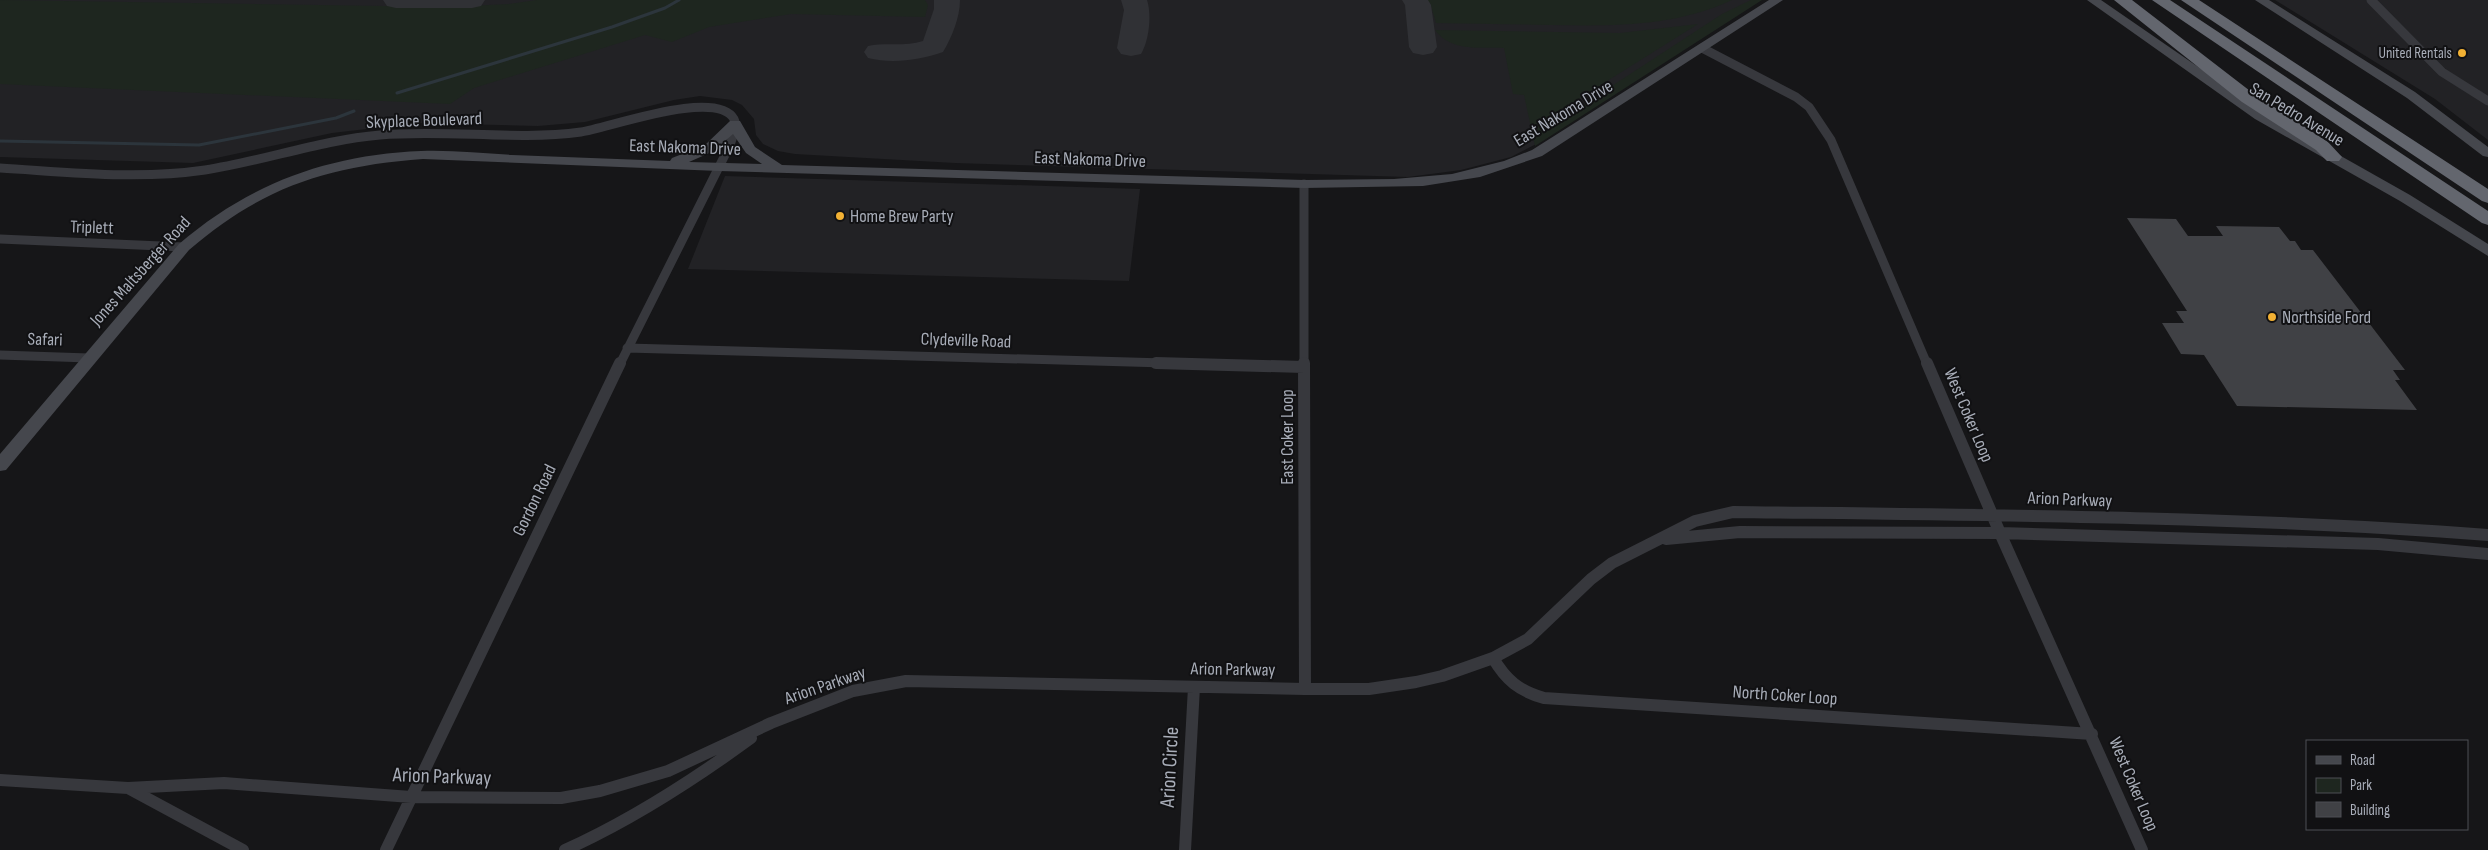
<svg xmlns="http://www.w3.org/2000/svg" width="2488" height="850" font-family="'Sofia Sans Condensed',sans-serif">
<style>
.built{fill:#222225}
.green{fill:#1e261f}
.lines{fill:none;stroke-linecap:round;stroke-linejoin:round}
.stream{stroke:#2c353c;stroke-width:3}
.taxiway{fill:#303135;fill-rule:evenodd}
.building{fill:#404145}
.street-far1{stroke:#37383d;stroke-width:9}
.street{stroke:#37383d;stroke-width:12}
.secondary{fill:#45474d;fill-rule:evenodd}
.highway{fill:#63666e;fill-rule:evenodd}
.poi-dot{fill:#f2b134;stroke:#111113;stroke-width:2}
.labels{text-anchor:middle;stroke-width:4;stroke-linejoin:round;paint-order:stroke}
.far-poi-label{font-size:15px;fill:#a8adb8;stroke:#111113;text-anchor:end}
.street-label{font-size:18px;fill:#a8adb8;stroke:#111113}
.poi-label{font-size:18px;fill:#a8adb8;stroke:#111113;text-anchor:start}
.near-street-label{font-size:21px;fill:#a8adb8;stroke:#111113}
</style>
<rect width="100%" height="100%" fill="#161618"/>
<path class="built" d="M0,0h1761l-221,142 -29,15 -50,13 -53,7 -453,-14 -160,-9 -17,-3 -15,-7 -7,-9 -2,-16 -12,-14 -10,-5 -32,-4 -26,4 -89,22 -47,4 -120,-3 -86,10 -139,30 -193,-6z
M2275,0h213v140l-53,-41z
M725,176l415,13 -11,92 -441,-12z"/>
<path class="green" d="M0,0l448,7 61,-3 28,-4h388l3,5 -3,12 -134,-3 -82,13 -37,15 -27,-7 -171,53 -24,16 -450,-20z
M1427,0h305c-58,27 -119,26 -181,25 -38,-1 -77,-1 -115,-2l-6,-20z
M1751,0h11l-227,146 -11,-51 -11,-1 -9,-46c-24,-1 -53,4 -69,-18l185,3 78,-9 -137,86 5,6 156,-102z"/>
<g class="lines">
<path class="stream" d="M397,93l215,-66 53,-19 14,-8
M0,141l199,4 137,-27 18,-7"/>
<path class="taxiway" d="M383,0h102l-4,6 -9,2h-76l-9,-2z
M934,0h26c0,17 -8,37 -17,52 -24,8 -50,12 -75,6l-4,-6 4,-6c18,-4 37,1 55,-5l11,-32z
M1121,0h26c5,15 2,41 -6,54l-10,2 -10,-2 -4,-6 7,-38z
M1402,0h26l3,5 6,42 -4,6 -10,2 -10,-2 -4,-6 -4,-42z"/>
</g>
<path class="building" d="M2127,218l49,1 12,17h35l-7,-10 63,1 11,14h5l6,9h12l92,120h-12l7,10h-5l22,30 -180,-4 -33,-51 -23,-1 -19,-31h22l-8,-12h11z"/>
<g class="lines">
<path class="street-far1" d="M2371,0l71,72 46,29
M1702,48l94,49 13,10 22,33 96,224
M0,168c68,4 137,12 205,2 59,-9 116,-30 175,-35 67,-6 134,6 201,-3 28,-4 135,-44 153,-13 4,7 -2,19 -4,26l-110,219
M1304,184v180
M0,239l184,8
M627,348l573,16
M0,355l89,3"/>
<path class="street" d="M1156,363l148,4
M1304,363l1,326
M1927,363l73,170 142,317
M1666,539l74,-7 260,1 378,11 110,10
M1493,658c13,22 26,33 51,40l548,36
M0,780l128,8 96,-5 187,14 150,1 39,-7 68,-20 103,-48 82,-32 53,-10 399,8h64l47,-7 26,-6 51,-18 35,-19 63,-60 21,-16 83,-42 38,-9c252,3 504,4 755,23
M128,788l115,62
M386,850l234,-487
M565,850c67,-30 127,-69 186,-112
M1185,850l9,-163"/>
<path class="secondary" d="M1769,0h14l-241,156 -62,21 -57,9 -119,2 -585,-17 -296,-12c-95,7 -161,28 -234,91l-183,220 -6,1v-17l179,-210c71,-61 149,-89 242,-93 30,-1 61,2 91,4 53,2 105,4 158,6l2,-3 33,-13 25,-24h10l15,26 27,18 522,15 90,-1 58,-5 52,-13 28,-11zM733,134l13,19 16,11 -73,-2 25,-11z
M2087,0h14l164,113 145,82 78,49v12l-88,-55 -145,-82z
M2255,0h14l146,92 73,55v10l-5,-1 -76,-58z"/>
<path class="highway" d="M2114,0h18l122,94 74,48 14,15 -3,4h-12l-11,-11 -74,-48z
M2152,0h18l318,211v14l-6,-2z
M2181,0h18l289,189v14l-6,-2z"/>
</g>
<g class="poi-dot">
<circle cx="2462" cy="53" r="5"/>
<circle cx="840" cy="216" r="5"/>
<circle cx="2272" cy="317" r="5"/>
</g>
<g class="labels">
<g class="far-poi-label">
<text x="2452" y="58">United Rentals</text>
</g>
<g class="street-label">
<text transform="translate(1563 113) rotate(-31)" y="6">East Nakoma Drive</text>
<text transform="translate(2297 114) rotate(31)" y="6">San Pedro Avenue</text>
<text transform="translate(424 120) rotate(-2)" y="6">Skyplace Boulevard</text>
<text transform="translate(685 147) rotate(2)" y="6">East Nakoma Drive</text>
<text transform="translate(1090 159) rotate(2)" y="6">East Nakoma Drive</text>
<text transform="translate(92 227) rotate(2)" y="6">Triplett</text>
<text transform="translate(140 271) rotate(-48)" y="6">Jones Maltsberger Road</text>
<text transform="translate(45 339) rotate(2)" y="6">Safari</text>
<text transform="translate(966 340) rotate(2)" y="6">Clydeville Road</text>
<text transform="translate(1969 415) rotate(67)" y="6">West Coker Loop</text>
<text transform="translate(1287 437) rotate(-90)" y="6">East Coker Loop</text>
<text transform="translate(2070 499) rotate(2)" y="6">Arion Parkway</text>
<text transform="translate(534 500) rotate(-64)" y="6">Gordon Road</text>
<text transform="translate(1233 669) rotate(1)" y="6">Arion Parkway</text>
<text transform="translate(825 685) rotate(-19)" y="6">Arion Parkway</text>
<text transform="translate(1785 695) rotate(4)" y="6">North Coker Loop</text>
<text transform="translate(2134 784) rotate(67)" y="6">West Coker Loop</text>
</g>
<g class="poi-label">
<text x="850" y="222">Home Brew Party</text>
<text x="2282" y="323">Northside Ford</text>
</g>
<g class="near-street-label">
<text transform="translate(1169 767) rotate(-87)" y="7">Arion Circle</text>
<text transform="translate(442 776) rotate(2)" y="7">Arion Parkway</text>
</g>
</g>
<rect x="2306" y="740" width="162" height="90" fill="#111113" stroke="#4d4f55"/>
<rect x="2316" y="756" width="25" height="8" fill="#45474d" stroke="#4d4f55"/>
<text x="2350" y="765" font-size="15" fill="#a8adb8">Road</text>
<rect x="2316" y="778" width="25" height="15" fill="#1e261f" stroke="#4d4f55"/>
<text x="2350" y="790" font-size="15" fill="#a8adb8">Park</text>
<rect x="2316" y="802" width="25" height="15" fill="#404145" stroke="#4d4f55"/>
<text x="2350" y="815" font-size="15" fill="#a8adb8">Building</text>
</svg>
